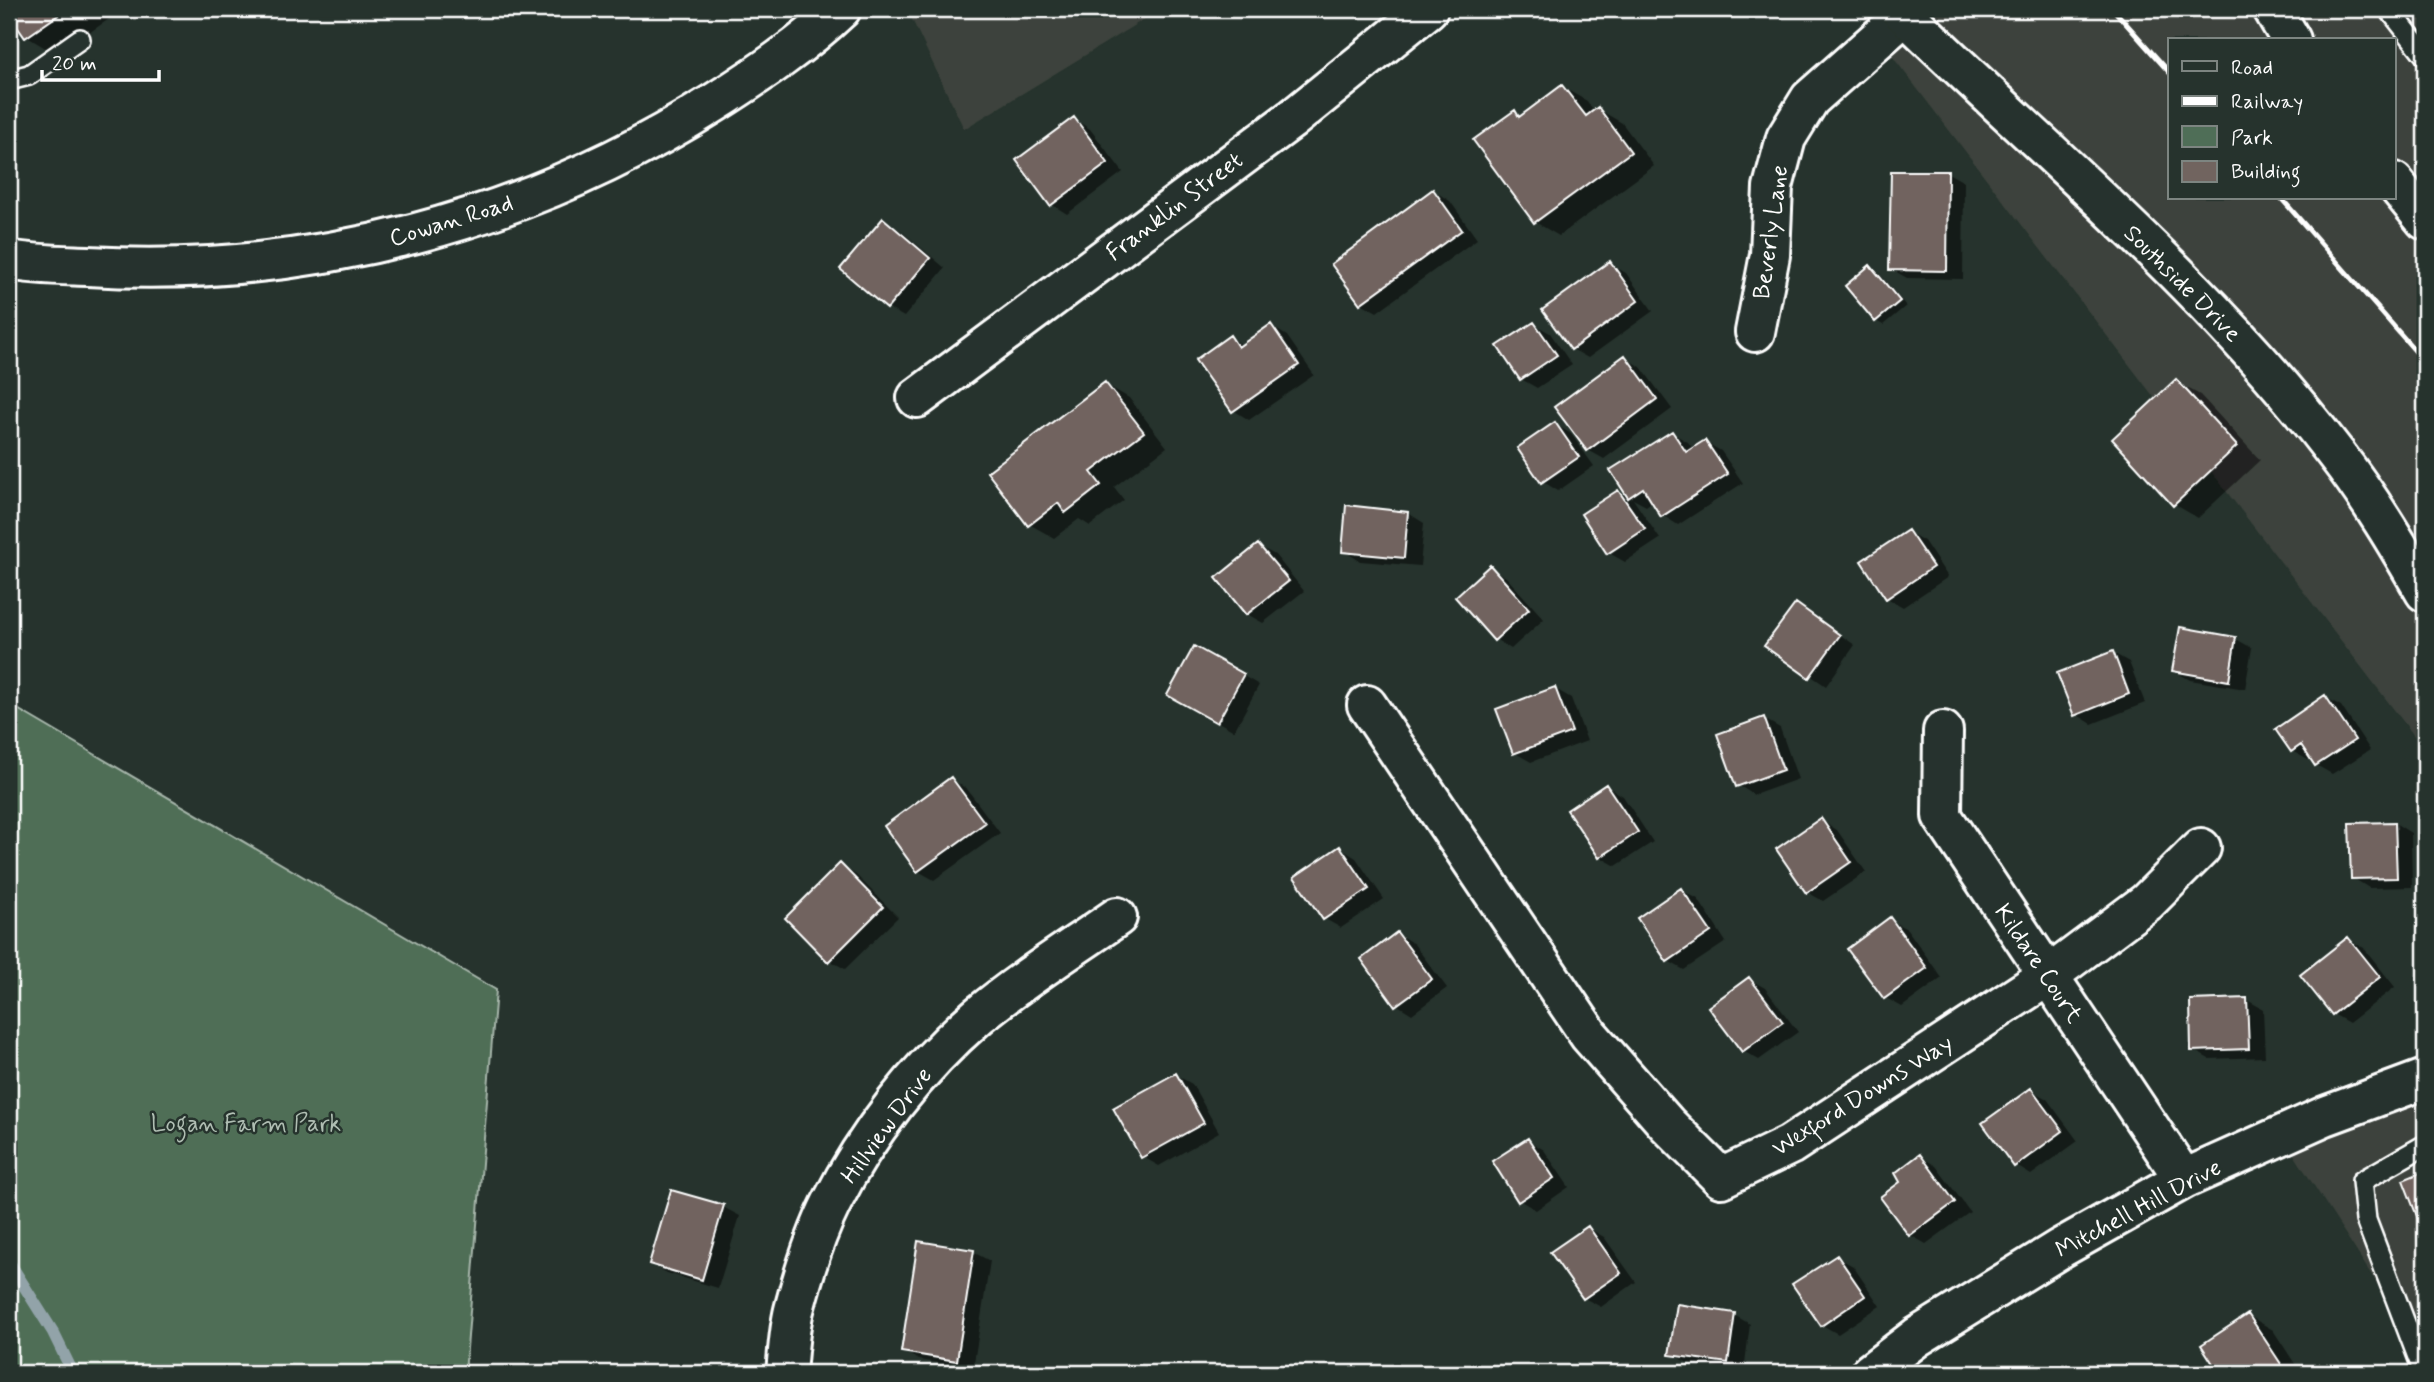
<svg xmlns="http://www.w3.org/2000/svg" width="2434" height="1382" font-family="Mynerve,sans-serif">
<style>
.built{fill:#3c423c;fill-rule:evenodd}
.green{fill:#4f6e57;stroke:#a7b6ab;stroke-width:2}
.shadow{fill:#0007}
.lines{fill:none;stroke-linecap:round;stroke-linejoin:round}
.stream{stroke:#92a3a9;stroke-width:12}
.building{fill:#71645f;stroke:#fff;stroke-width:2}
.lane-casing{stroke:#fff;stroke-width:24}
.street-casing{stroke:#fff;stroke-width:44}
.secondary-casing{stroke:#fff;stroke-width:44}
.lane{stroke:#26332d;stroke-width:19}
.street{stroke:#26332d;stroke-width:38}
.secondary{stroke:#26332d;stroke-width:38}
.rail{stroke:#fff;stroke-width:5}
.labels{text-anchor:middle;stroke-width:5;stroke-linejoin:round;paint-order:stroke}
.street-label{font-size:24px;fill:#fff;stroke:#26332d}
.park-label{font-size:24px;fill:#b0beb3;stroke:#26332d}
</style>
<rect width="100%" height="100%" fill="#26332d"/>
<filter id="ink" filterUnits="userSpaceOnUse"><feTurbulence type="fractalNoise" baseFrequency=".0143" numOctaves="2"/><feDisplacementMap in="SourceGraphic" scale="14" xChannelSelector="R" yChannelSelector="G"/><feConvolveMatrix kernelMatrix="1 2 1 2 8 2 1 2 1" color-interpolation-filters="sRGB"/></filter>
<g filter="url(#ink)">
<path class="built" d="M907,9h254l-197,120z
M1856,9h569v741zM2170,40h224v158h-224z
M2425,1057v301l-154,-239z"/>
<path class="green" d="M9,704l487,286 -31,383h-456z"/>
<path class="shadow" d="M9,9h97l6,8 -55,38 -48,-29z
M1562,87l25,14 7,11 4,-3 24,14 32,43 -95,70 -24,-14 -20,-110 8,5z
M1074,119l16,10 33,43 -56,42 -16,-10z
M1948,173l16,9 -1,97 -56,-1 -16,-9z
M1434,191l16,10 27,38 -100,73 -16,-9z
M884,221l16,9 45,38 -41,49 -16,-9 -46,-39z
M1610,264l16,9 27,38 -65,47 -16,-9z
M1870,267l8,5 28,34 -23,19 -7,-4z
M1534,324l16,9 22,32 -35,23 -16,-9z
M1271,326l16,10 27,39 -65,45 -16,-10 -3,-73 14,9z
M1625,358l16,9 31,42 -68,50 -16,-9z
M2176,382l24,13 60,65 -62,58 -24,-14z
M1105,384l24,14 38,49 -53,40 10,13 -34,26 -11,-7 -25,19 -25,-14z
M1555,424l16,10 23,32 -36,25 -16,-10z
M1672,433l16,9 5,7 12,-7 16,9 22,32 -65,42 -16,-10 -9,-14 -7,5 -13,-7 27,40 -35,23 -16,-9 10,-61 12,7 -18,-29z
M1408,513l16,10 -4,43 -60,-5 -16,-10z
M1908,532l16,9 24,36 -45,30 -16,-9z
M1258,546l17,9 29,36 -41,32 -16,-9 -29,-36z
M1490,568l16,9 38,42 -33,30 -16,-10z
M1796,605l59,40 -29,41 -59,-40z
M2181,629l55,10 16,9 -7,41 -55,-9 -16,-9z
M1195,648l64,37 -25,46 -65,-37z
M2113,653l16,9 16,41 -53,21 -16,-10z
M1554,688l17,10 16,43 -56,21 -16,-9z
M2325,697l16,9 29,44 -38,24 -16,-9 -4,-7 -4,2 -16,-9z
M1764,719l16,9 18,51 -44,16 -16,-10z
M951,779l16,10 33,44 -66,47 -16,-9z
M1607,786l16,10 30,46 -37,24 -16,-9z
M1821,820l16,10 29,42 -43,29 -16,-9z
M2395,823l16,10 1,54 -43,1 -16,-10z
M1340,848l16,10 28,41 -43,29 -16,-9z
M840,865l16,10 42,42 -53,52 -16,-9z
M1681,890l17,9 28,43 -42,28 -16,-9z
M1890,920l17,9 35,49 -40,29 -16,-9 -36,-49z
M1398,934l16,10 33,44 -35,26 -16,-10z
M2348,939l16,9 31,39 -46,36 -16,-9z
M1749,979l16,9 33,44 -39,28 -16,-9z
M2247,1000l16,9 2,48 -56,2 -16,-9z
M1176,1075l16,9 27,48 -60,34 -16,-9z
M2031,1090l16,9 31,42 -47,34 -16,-10z
M1528,1140l16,10 25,37 -33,23 -17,-10z
M1920,1156l16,10 34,46 -44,32 -16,-9 -7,-53z
M672,1192l51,15 17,9 -22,72 -51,-15 -16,-9z
M1588,1228l16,9 32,45 -35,25 -17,-9z
M973,1252l17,9 -17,108 -54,-9 -16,-9z
M1837,1257l16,9 27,40 -42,28 -16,-9z
M2425,1298v18l-6,-15z
M1734,1315l16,9 -6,47 -56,-8 -17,-9z
M2249,1316l24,14 28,43h-80l-18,-28z"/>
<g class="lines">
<path class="stream" d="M9,1262l44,70 20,41"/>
</g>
<path class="building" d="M9,9h58l-42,29 -16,-23z
M1562,85l24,31 12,-9 33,45 -97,71 -61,-83 42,-30 4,7z
M1074,117l34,46 -58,43 -34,-46z
M1891,171h57l-1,100 -58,-1z
M1433,189l29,41 -102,74 -29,-40z
M883,218l47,40 -43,51 -47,-40z
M1610,261l28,40 -67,49 -29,-40z
M1870,265l30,36 -25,21 -30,-36z
M1534,322l23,33 -37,25 -23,-34z
M1271,324l28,41 -67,47 -37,-52 35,-25 8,12z
M1625,355l32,44 -70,52 -33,-44z
M2176,379l61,67 -64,60 -61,-67z
M1105,382l39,50 -53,40 10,13 -36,28 -7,-10 -30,23 -41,-54z
M1555,422l24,35 -38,26 -24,-35z
M1672,431l14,21 19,-12 23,34 -67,43 -18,-29 -15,10 -18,-28z
M1618,490l27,39 -38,25 -26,-40z
M1346,505l62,7 -4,46 -62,-6z
M1908,530l25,37 -47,32 -25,-38z
M1258,544l31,37 -43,34 -30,-37z
M1490,565l39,44 -35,32 -39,-44z
M1796,603l44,32 -31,43 -45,-32z
M2180,627l56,10 -7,44 -57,-10z
M1194,646l50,28 -27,49 -50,-28z
M2113,651l16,43 -55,22 -17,-43z
M1555,687l17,45 -59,22 -17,-45z
M2325,695l30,45 -40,26 -14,-21 -10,7 -16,-23z
M1764,717l19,53 -47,17 -19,-53z
M951,777l34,46 -68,49 -33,-46z
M1606,784l32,48 -39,26 -32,-48z
M1821,818l30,44 -45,31 -30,-44z
M2395,822l2,56 -46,1 -2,-56z
M1340,846l29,43 -46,31 -29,-43z
M840,863l43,44 -55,55 -43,-44z
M1681,888l30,44 -44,30 -30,-44z
M1890,917l37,51 -43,31 -37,-50z
M1397,932l35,47 -37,27 -34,-47z
M2348,937l32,40 -48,38 -32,-40z
M1749,977l34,45 -41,30 -34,-45z
M2247,998l2,51 -58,2 -1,-51z
M1176,1073l28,50 -63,35 -28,-50z
M2031,1088l32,43 -49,36 -32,-44z
M1528,1138l26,40 -36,24 -26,-41z
M1920,1154l35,48 -46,34 -29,-39 20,-15 -5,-9z
M2425,1171v66l-22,-57z
M671,1190l53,15 -22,75 -53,-16z
M1588,1226l33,47 -38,26 -33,-47z
M918,1241l56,9 -17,111 -56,-9z
M1837,1255l28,41 -44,30 -29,-42z
M1677,1304l58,9 -7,50 -59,-8z
M2248,1314l39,59h-68l-18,-28z"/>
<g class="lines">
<g class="lane-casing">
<path id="lane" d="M2389,9l36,46
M9,80l20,-5 51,-36
M2424,1373l-58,-153 -4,-39 63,-36"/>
</g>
<g class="street-casing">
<path id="street" d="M1755,332l15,-77 3,-68 13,-49 24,-39 95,-84
M917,398l375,-279 136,-110
M1367,705l222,330 78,89 54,54 69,-33 258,-169 99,-74 54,-54
M1943,731l-1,85 242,363
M786,1373c2,-20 3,-43 8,-63 9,-35 21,-74 37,-106 35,-70 88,-137 147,-188 43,-36 93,-67 139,-99
M1870,1373l47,-36 144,-89 123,-69 141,-63 100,-37"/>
</g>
<g class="secondary-casing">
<path id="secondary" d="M1899,9c148,145 311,279 437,445 34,44 62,91 89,138
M2273,9l18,31
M2394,182l31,38
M9,260c26,5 53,5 79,6 220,13 440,-45 626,-163 44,-28 89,-58 127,-94"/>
</g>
<use href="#lane" class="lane"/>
<use href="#street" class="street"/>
<use href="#secondary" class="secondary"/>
<path class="rail" d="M2113,9l57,64
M2281,198l144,164"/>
</g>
</g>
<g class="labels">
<g class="street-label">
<text transform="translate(1174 206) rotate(-37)" y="8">Franklin Street</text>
<text transform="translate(451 220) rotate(-17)" y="8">Cowan Road</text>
<text transform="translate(1770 232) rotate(-82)" y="8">Beverly Lane</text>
<text transform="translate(2183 283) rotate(45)" y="8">Southside Drive</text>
<text transform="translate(2039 963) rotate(56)" y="8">Kildare Court</text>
<text transform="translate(1862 1095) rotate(-32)" y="8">Wexford Downs Way</text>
<text transform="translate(886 1125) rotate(-54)" y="8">Hillview Drive</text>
<text transform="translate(2138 1208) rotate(-28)" y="8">Mitchell Hill Drive</text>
</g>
<g class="park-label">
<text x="246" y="1131">Logan Farm Park</text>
</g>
</g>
<rect width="2434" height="1382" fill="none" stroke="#26332d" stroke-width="35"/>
<rect x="18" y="18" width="2399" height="1347" fill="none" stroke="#fff" stroke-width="2.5" filter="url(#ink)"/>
<rect x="2168" y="38" width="228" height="161" fill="#26332d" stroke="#7d8581" stroke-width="2"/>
<rect x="2182" y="61" width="35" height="10" fill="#26332d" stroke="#7d8581" stroke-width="2"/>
<text x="2231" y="74" font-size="21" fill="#ffffff">Road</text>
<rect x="2182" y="96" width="35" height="10" fill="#ffffff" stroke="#7d8581" stroke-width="2"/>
<text x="2231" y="108" font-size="21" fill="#ffffff">Railway</text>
<rect x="2182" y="126" width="35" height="21" fill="#4f6e57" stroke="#7d8581" stroke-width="2"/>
<text x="2231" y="144" font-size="21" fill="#ffffff">Park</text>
<rect x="2182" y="161" width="35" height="21" fill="#71645f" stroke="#7d8581" stroke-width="2"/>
<text x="2231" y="178" font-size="21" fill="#ffffff">Building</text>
<path d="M42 70v10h117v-10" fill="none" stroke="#ffffff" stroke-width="3.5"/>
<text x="52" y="70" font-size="21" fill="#ffffff" stroke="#26332d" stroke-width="5" paint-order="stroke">20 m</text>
</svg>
